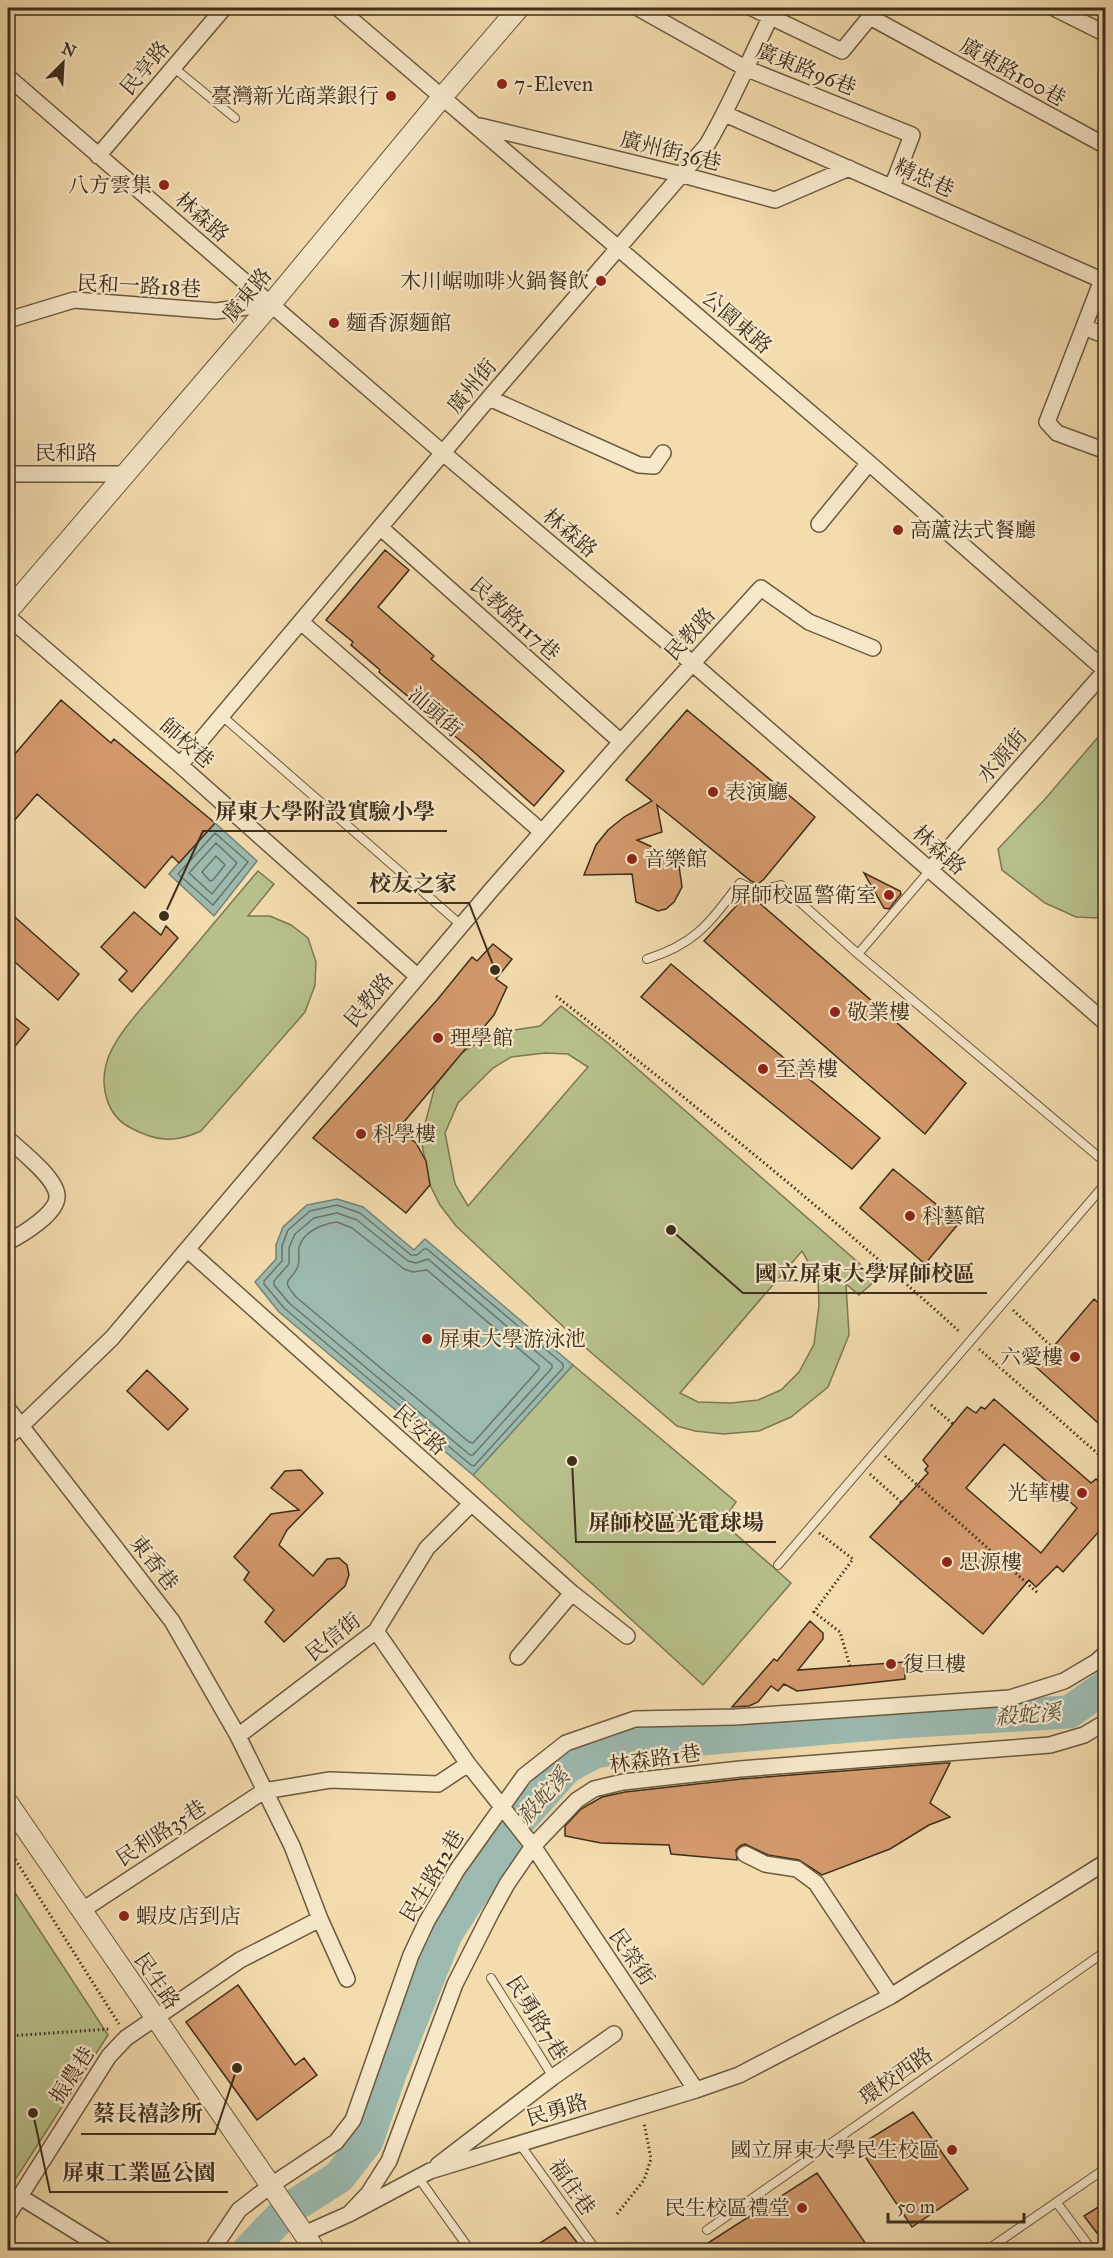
<svg xmlns="http://www.w3.org/2000/svg" width="1113" height="2258" font-family="'IM FELL Great Primer','Noto Serif TC',serif">
<style>
.green{fill:#b8c18c;stroke:#7b7854;stroke-width:1.5;fill-rule:evenodd}
.water{fill:#9cbab0;stroke:#768275;stroke-width:1.5}
.lines{fill:none;stroke-linecap:round;stroke-linejoin:round}
.shore{stroke:#6d7466;stroke-width:1.5}
.river{stroke:#9cbab0;stroke-width:33}
.building{fill:#d3996c;stroke:#3e2e1c;stroke-width:1.5;fill-rule:evenodd}
.service-casing{stroke:#6b5a40;stroke-width:10}
.minor-casing{stroke:#6b5a40;stroke-width:18}
.tertiary-casing{stroke:#6b5a40;stroke-width:22}
.path{stroke:#3e2e1c;stroke-width:3;stroke-dasharray:1.5 3;stroke-linecap:butt}
.service{stroke:#f7e8ca;stroke-width:8}
.minor{stroke:#f7e8ca;stroke-width:15}
.tertiary{stroke:#f7e8ca;stroke-width:20}
.poi-dot{fill:#8f2418;stroke:#f7e8ca;stroke-width:2}
.labels{text-anchor:middle;stroke-width:4.5;stroke-linejoin:round;paint-order:stroke}
.street-label{font-size:21px;fill:#3e2e1c;stroke:#f7e8ca}
.poi-label{font-size:21px;fill:#3e2e1c;stroke:#f7e8ca;text-anchor:start}
.water-label{font-size:22px;font-style:italic;fill:#565141;stroke:#f7e8ca}
.leader{fill:none;stroke:#3e2e1c;stroke-width:2}
.callout-dot{fill:#3e2e1c;stroke:#f7e8ca;stroke-width:2}
.callout-label{font-size:22px;text-anchor:middle;font-weight:bold;fill:#3e2e1c;stroke:#f7e8ca;stroke-width:4.5;stroke-linejoin:round;paint-order:stroke}
</style>
<rect width="100%" height="100%" fill="#f3dcae"/>
<filter id="stains"><feTurbulence type="fractalNoise" baseFrequency=".00333" numOctaves="4"/><feColorMatrix values="0 0 0 0 .2 0 0 0 0 .09 0 0 0 0 .02 0 0 0 .5 -.17"/></filter>
<radialGradient id="worn" r=".72"><stop offset=".6" stop-color="#630" stop-opacity="0"/><stop offset="1" stop-color="#630" stop-opacity=".3"/></radialGradient>
<path class="green" d="M1105,729v181l-6,8 -23,-1 -31,-14 -43,-33 -4,-21 48,-51z
M258,871l16,13 -26,32h22l21,9 17,13 8,24 -1,23 -10,27 -104,119c-26,12 -44,11 -70,-3 -23,-11 -31,-39 -25,-63 6,-28 42,-63 60,-85 31,-36 61,-73 92,-109z
M561,1006l47,37 269,236 -18,16 -13,-11 3,51 -21,52 -37,30 -32,14 -36,3 -28,-3 -18,-5 -90,-77 -131,-123 -16,-21 -10,-20 -9,-46 14,-53 26,-33 34,-20 45,-7zM545,1053l23,1 20,13 -120,139 -13,-22 -10,-51 13,-30 35,-35 18,-11zM802,1251l16,29 1,25 -5,39 -15,28 -18,18 -23,10 -27,3 -33,-1 -18,-9z
M573,1365l163,137 -14,20 69,61 -88,102 -230,-210z
M8,1882l100,153 -100,156z"/>
<path class="water" d="M215,823l42,38 -43,55 -45,-42z
M337,1199l26,8 51,43 11,-11 148,126 -100,110 -194,-163 -24,-30 21,-23v-14l7,-18 24,-22z"/>
<g class="lines">
<path class="shore" d="M215,833l33,29 -35,43 -35,-31z
M216,843l21,20 -25,31 -23,-21z
M216,856l9,9 -12,15 -3,1 -8,-9z
M337,1205l23,8 51,42h6l7,-6h3l136,115v4l-89,98 -3,-1 -187,-157 -20,-24v-3l18,-20v-15l6,-16 22,-19z
M337,1213l20,7 51,41 8,2 12,-4 124,106v3l-79,87h-3l-181,-152 -15,-18v-4l15,-17v-16l6,-14 19,-16z
M337,1222l15,6 52,41 9,3 14,-2 112,96v3l-66,74 -4,-1 -173,-145c-17,-20 -5,-13 2,-31 2,-6 0,-13 1,-19 5,-16 23,-23 38,-25z"/>
<path class="river" d="M249,2250l38,-40 52,-33 28,-36 24,-70 55,-137 73,-113 48,-54 28,-15 48,-8 256,-22 170,-10 37,-26"/>
</g>
<path class="building" d="M385,550l24,20 -31,37 56,49 -3,3 133,112 -30,35 -59,-53 -96,-81 1,-2 -29,-25 2,-3 -27,-22z
M61,700l50,43 3,-4 101,84 -36,40 -7,-7 -27,32 -108,-94 -29,34v-66z
M687,710l128,107 -51,62 -6,5 -7,-3 -94,-76 5,27 -25,8 35,16 7,10 3,21 -8,15 -8,7 -8,2 -22,-9 -4,-28 -48,1 12,-30 12,-15 16,-13 28,-16 -26,-21z
M864,873l36,18 1,3 -12,15 -5,-1z
M748,893l218,190 -41,51 -221,-193z
M8,911l71,63 -21,26 -50,-44z
M134,912l27,23 5,-9 12,12 -46,54 -13,-12 8,-9 -26,-24z
M493,944l19,15 -16,20 11,8 -13,28 -96,114 18,14 10,18 4,24 -24,28 -93,-75 124,-138 35,-43 5,4z
M671,964l209,174 -28,31 -211,-172z
M8,1012l21,17 -21,26z
M893,1169l66,54 -34,41 -65,-56z
M1094,1299l12,11v120l-70,-63z
M147,1370l41,39 -20,21 -41,-39z
M994,1399l97,84 5,-4 10,8v28l-7,7 3,6 -39,44 -6,-6 -21,21 -7,-7 -46,54 -113,-97 58,-64 -3,-3 3,-4 -5,-6 44,-53 9,6 5,-6 4,2zM1004,1444l73,64 -36,45 -75,-65z
M301,1470l22,23 -36,37 -8,15 34,31 14,-17 12,-1 8,7 2,10 -4,11 -61,56 -19,-20 9,-12 -30,-30 5,-8 -15,-15 37,-43 28,-4 -28,-22 14,-17z
M810,1621l13,12v6l-25,31 106,-8 1,17 -108,12 -13,-7 -6,7 -7,-5 -13,16 -9,4 -17,1 42,-48 3,2z
M946,1763h4l-20,40 20,14 -21,8 -39,24 -68,26 -23,-15 -31,-5 -23,-11 -5,2 -4,4 1,10 -66,-6 -2,-9 -68,-2 -36,-7v-10l16,-17 21,-12 23,-5 116,-13z
M238,1985l57,80 9,-7 13,17 -60,45 -71,-98z
M913,2112l55,77 -56,38 -54,-81z
M817,2173l53,77h-173z
M1106,2202v43l-22,-29z
M565,2227l18,23h-54z"/>
<g class="lines">
<g class="service-casing">
<path id="service" d="M173,67l62,51
M222,716l239,209
M858,954l72,-84
M647,959c49,-15 63,-37 93,-76l18,8 23,-6 77,69 248,209
M778,1565l328,-382
M491,1978l62,99
M519,2143l77,107
M418,2177l52,73
M1057,2203l35,47
M707,2230l399,-279
M987,2250l119,-82"/>
</g>
<g class="minor-casing">
<path id="minor" d="M338,8l531,455 236,207
M638,8l107,60 167,67 -20,52
M752,8l90,43 28,-34 236,129
M1054,8l52,26
M8,77l435,376 249,210 414,360
M725,114l381,168
M480,126l203,49 92,25 74,-32
M98,156l126,-148
M1102,280l-55,142 10,11 49,18
M8,320l66,-20 142,11 55,-7
M1084,327l22,9
M489,398l150,67 15,1 9,-13
M8,474h116
M819,524l50,-61
M381,528l240,214
M8,617l172,148 237,211
M301,622l241,210
M180,765l309,-367 218,-253c24,-41 42,-85 63,-127
M930,870l176,-200
M8,1139c13,12 47,38 49,56 2,18 -36,40 -49,47
M188,1250l384,343 55,43
M8,1409l164,212 66,115 54,110 28,73 -80,41 -114,78 -17,18 -101,159
M8,1436l12,-9 92,-89 381,-450 128,-146 140,-154 48,34 64,26
M376,1631l92,133 65,82 163,244
M518,1657l54,-64
M238,1736l138,-105 51,-83 44,-44
M745,1854l20,10 32,5 19,14 75,113
M81,1911l183,-120 66,-11 108,4 30,-20
M320,1919l27,60
M438,2165l115,-88 61,-43
M19,2196l87,54
M349,2214l19,-20 21,-33 66,-177 36,-71 16,-29 26,-38 44,-46 17,-11 29,-7 117,-13 310,-24 34,-10 22,-13
M304,2234l45,-20 81,-43 266,-81 43,-15 152,-79 215,-134
M212,2250l27,-40 31,-24 66,-44 17,-22 58,-165 16,-34 30,-51 67,-94 42,-33 69,-24 100,-2 275,-19 54,-17 32,-19 10,-9"/>
</g>
<g class="tertiary-casing">
<path id="tertiary" d="M8,611l263,-307 172,-208 76,-88
M8,1803l307,447"/>
</g>
<path class="path" d="M556,996c138,108 274,218 404,336
M1106,1214l-3,3 3,14
M1013,1310l39,37
M979,1349l127,112
M931,1405l22,19
M885,1456l154,138
M870,1474l31,28
M819,1533l34,26 -39,53 26,20 10,34
M8,1848l111,176
M8,1865l7,-5
M8,2036l102,-7
M617,2214l27,-34 7,-21 -7,-36
M276,2250l11,-6"/>
<use href="#service" class="service"/>
<use href="#minor" class="minor"/>
<use href="#tertiary" class="tertiary"/>
</g>
<g class="poi-dot">
<circle cx="502" cy="84" r="6"/>
<circle cx="391" cy="96" r="6"/>
<circle cx="164" cy="185" r="6"/>
<circle cx="601" cy="281" r="6"/>
<circle cx="334" cy="323" r="6"/>
<circle cx="898" cy="530" r="6"/>
<circle cx="713" cy="792" r="6"/>
<circle cx="632" cy="859" r="6"/>
<circle cx="889" cy="895" r="6"/>
<circle cx="835" cy="1012" r="6"/>
<circle cx="438" cy="1038" r="6"/>
<circle cx="763" cy="1069" r="6"/>
<circle cx="361" cy="1134" r="6"/>
<circle cx="910" cy="1216" r="6"/>
<circle cx="427" cy="1339" r="6"/>
<circle cx="1075" cy="1357" r="6"/>
<circle cx="1082" cy="1493" r="6"/>
<circle cx="947" cy="1562" r="6"/>
<circle cx="891" cy="1664" r="6"/>
<circle cx="124" cy="1916" r="6"/>
<circle cx="952" cy="2150" r="6"/>
<circle cx="802" cy="2208" r="6"/>
</g>
<g class="labels">
<g class="street-label">
<text transform="translate(145 68) rotate(-50)" y="7">民享路</text>
<text transform="translate(806 69) rotate(22)" y="7">廣東路96巷</text>
<text transform="translate(1013 72) rotate(29)" y="7">廣東路100巷</text>
<text transform="translate(671 151) rotate(14)" y="7">廣州街36巷</text>
<text transform="translate(924 178) rotate(24)" y="7">精忠巷</text>
<text transform="translate(202 217) rotate(41)" y="7">林森路</text>
<text transform="translate(139 286) rotate(3)" y="7">民和一路18巷</text>
<text transform="translate(247 295) rotate(-50)" y="7">廣東路</text>
<text transform="translate(737 322) rotate(41)" y="7">公園東路</text>
<text transform="translate(472 386) rotate(-50)" y="7">廣州街</text>
<text x="66" y="460">民和路</text>
<text transform="translate(570 533) rotate(40)" y="7">林森路</text>
<text transform="translate(515 619) rotate(42)" y="7">民教路117巷</text>
<text transform="translate(690 634) rotate(-48)" y="7">民教路</text>
<text transform="translate(435 712) rotate(41)" y="7">汕頭街</text>
<text transform="translate(187 743) rotate(41)" y="7">師校巷</text>
<text transform="translate(1002 756) rotate(-49)" y="7">水源街</text>
<text transform="translate(939 850) rotate(41)" y="7">林森路</text>
<text transform="translate(369 1000) rotate(-50)" y="7">民教路</text>
<text transform="translate(420 1430) rotate(42)" y="7">民安路</text>
<text transform="translate(154 1563) rotate(52)" y="7">東香巷</text>
<text transform="translate(333 1637) rotate(-38)" y="7">民信街</text>
<text transform="translate(655 1759) rotate(-8)" y="7">林森路1巷</text>
<text transform="translate(161 1833) rotate(-33)" y="7">民利路35巷</text>
<text transform="translate(432 1876) rotate(-59)" y="7">民生路12巷</text>
<text transform="translate(632 1957) rotate(56)" y="7">民榮街</text>
<text transform="translate(157 1981) rotate(56)" y="7">民生路</text>
<text transform="translate(537 2018) rotate(58)" y="7">民勇路7巷</text>
<text transform="translate(72 2075) rotate(-57)" y="7">振農巷</text>
<text transform="translate(896 2076) rotate(-35)" y="7">環校西路</text>
<text transform="translate(557 2110) rotate(-17)" y="7">民勇路</text>
<text transform="translate(572 2187) rotate(55)" y="7">福住巷</text>
</g>
<g class="poi-label">
<text x="514" y="91">7-Eleven</text>
<text x="379" y="103" text-anchor="end">臺灣新光商業銀行</text>
<text x="152" y="192" text-anchor="end">八方雲集</text>
<text x="589" y="288" text-anchor="end">木川崌咖啡火鍋餐飲</text>
<text x="346" y="330">麵香源麵館</text>
<text x="910" y="537">高蘆法式餐廳</text>
<text x="725" y="799">表演廳</text>
<text x="644" y="866">音樂館</text>
<text x="877" y="902" text-anchor="end">屏師校區警衛室</text>
<text x="847" y="1019">敬業樓</text>
<text x="450" y="1045">理學館</text>
<text x="775" y="1076">至善樓</text>
<text x="373" y="1141">科學樓</text>
<text x="922" y="1223">科藝館</text>
<text x="439" y="1346">屏東大學游泳池</text>
<text x="1063" y="1364" text-anchor="end">六愛樓</text>
<text x="1070" y="1500" text-anchor="end">光華樓</text>
<text x="959" y="1569">思源樓</text>
<text x="903" y="1671">復旦樓</text>
<text x="136" y="1923">蝦皮店到店</text>
<text x="940" y="2157" text-anchor="end">國立屏東大學民生校區</text>
<text x="790" y="2215" text-anchor="end">民生校區禮堂</text>
</g>
<g class="water-label">
<text transform="translate(1028 1714) rotate(-5)" y="8">殺蛇溪</text>
<text transform="translate(543 1796) rotate(-48)" y="8">殺蛇溪</text>
</g>
</g>
<path class="leader" d="M164 916L203 831H447M495 970L469 903H357M671 1230L743 1293H987M572 1461L576 1542H776M237 2068L215 2134H81M33 2113L50 2192H228"/>
<g class="callout-dot">
<circle cx="164" cy="916" r="6"/>
<circle cx="495" cy="970" r="6"/>
<circle cx="671" cy="1230" r="6"/>
<circle cx="572" cy="1461" r="6"/>
<circle cx="237" cy="2068" r="6"/>
<circle cx="33" cy="2113" r="6"/>
</g>
<g class="callout-label">
<text x="325" y="819">屏東大學附設實驗小學</text>
<text x="413" y="891">校友之家</text>
<text x="865" y="1281">國立屏東大學屏師校區</text>
<text x="676" y="1530">屏師校區光電球場</text>
<text x="148" y="2121">蔡長禧診所</text>
<text x="139" y="2180">屏東工業區公園</text>
</g>
<rect width="1113" height="2258" fill="none" stroke="#f3dcae" stroke-width="30"/>
<rect x="9" y="9" width="1095" height="2240" fill="none" stroke="#3e2e1c" stroke-width="3"/>
<rect x="15" y="15" width="1083" height="2228" fill="none" stroke="#3e2e1c" stroke-width="1.5"/>
<g transform="translate(63 63) rotate(24)" stroke="#f7e8ca" stroke-width="4.5" paint-order="stroke">
<path d="M0-4.5L10 22L0 15L-10 22Z" fill="#3e2e1c"/>
<text y="-9" font-size="16" font-weight="bold" text-anchor="middle" fill="#3e2e1c">N</text>
</g>
<path d="M888 2213v9h136v-9" fill="none" stroke="#3e2e1c" stroke-width="3"/>
<text x="897" y="2213" font-size="18" fill="#3e2e1c" stroke="#f7e8ca" stroke-width="4.5" paint-order="stroke">50 m</text>
<rect width="100%" height="100%" filter="url(#stains)"/>
<rect width="100%" height="100%" fill="url(#worn)"/>
</svg>
